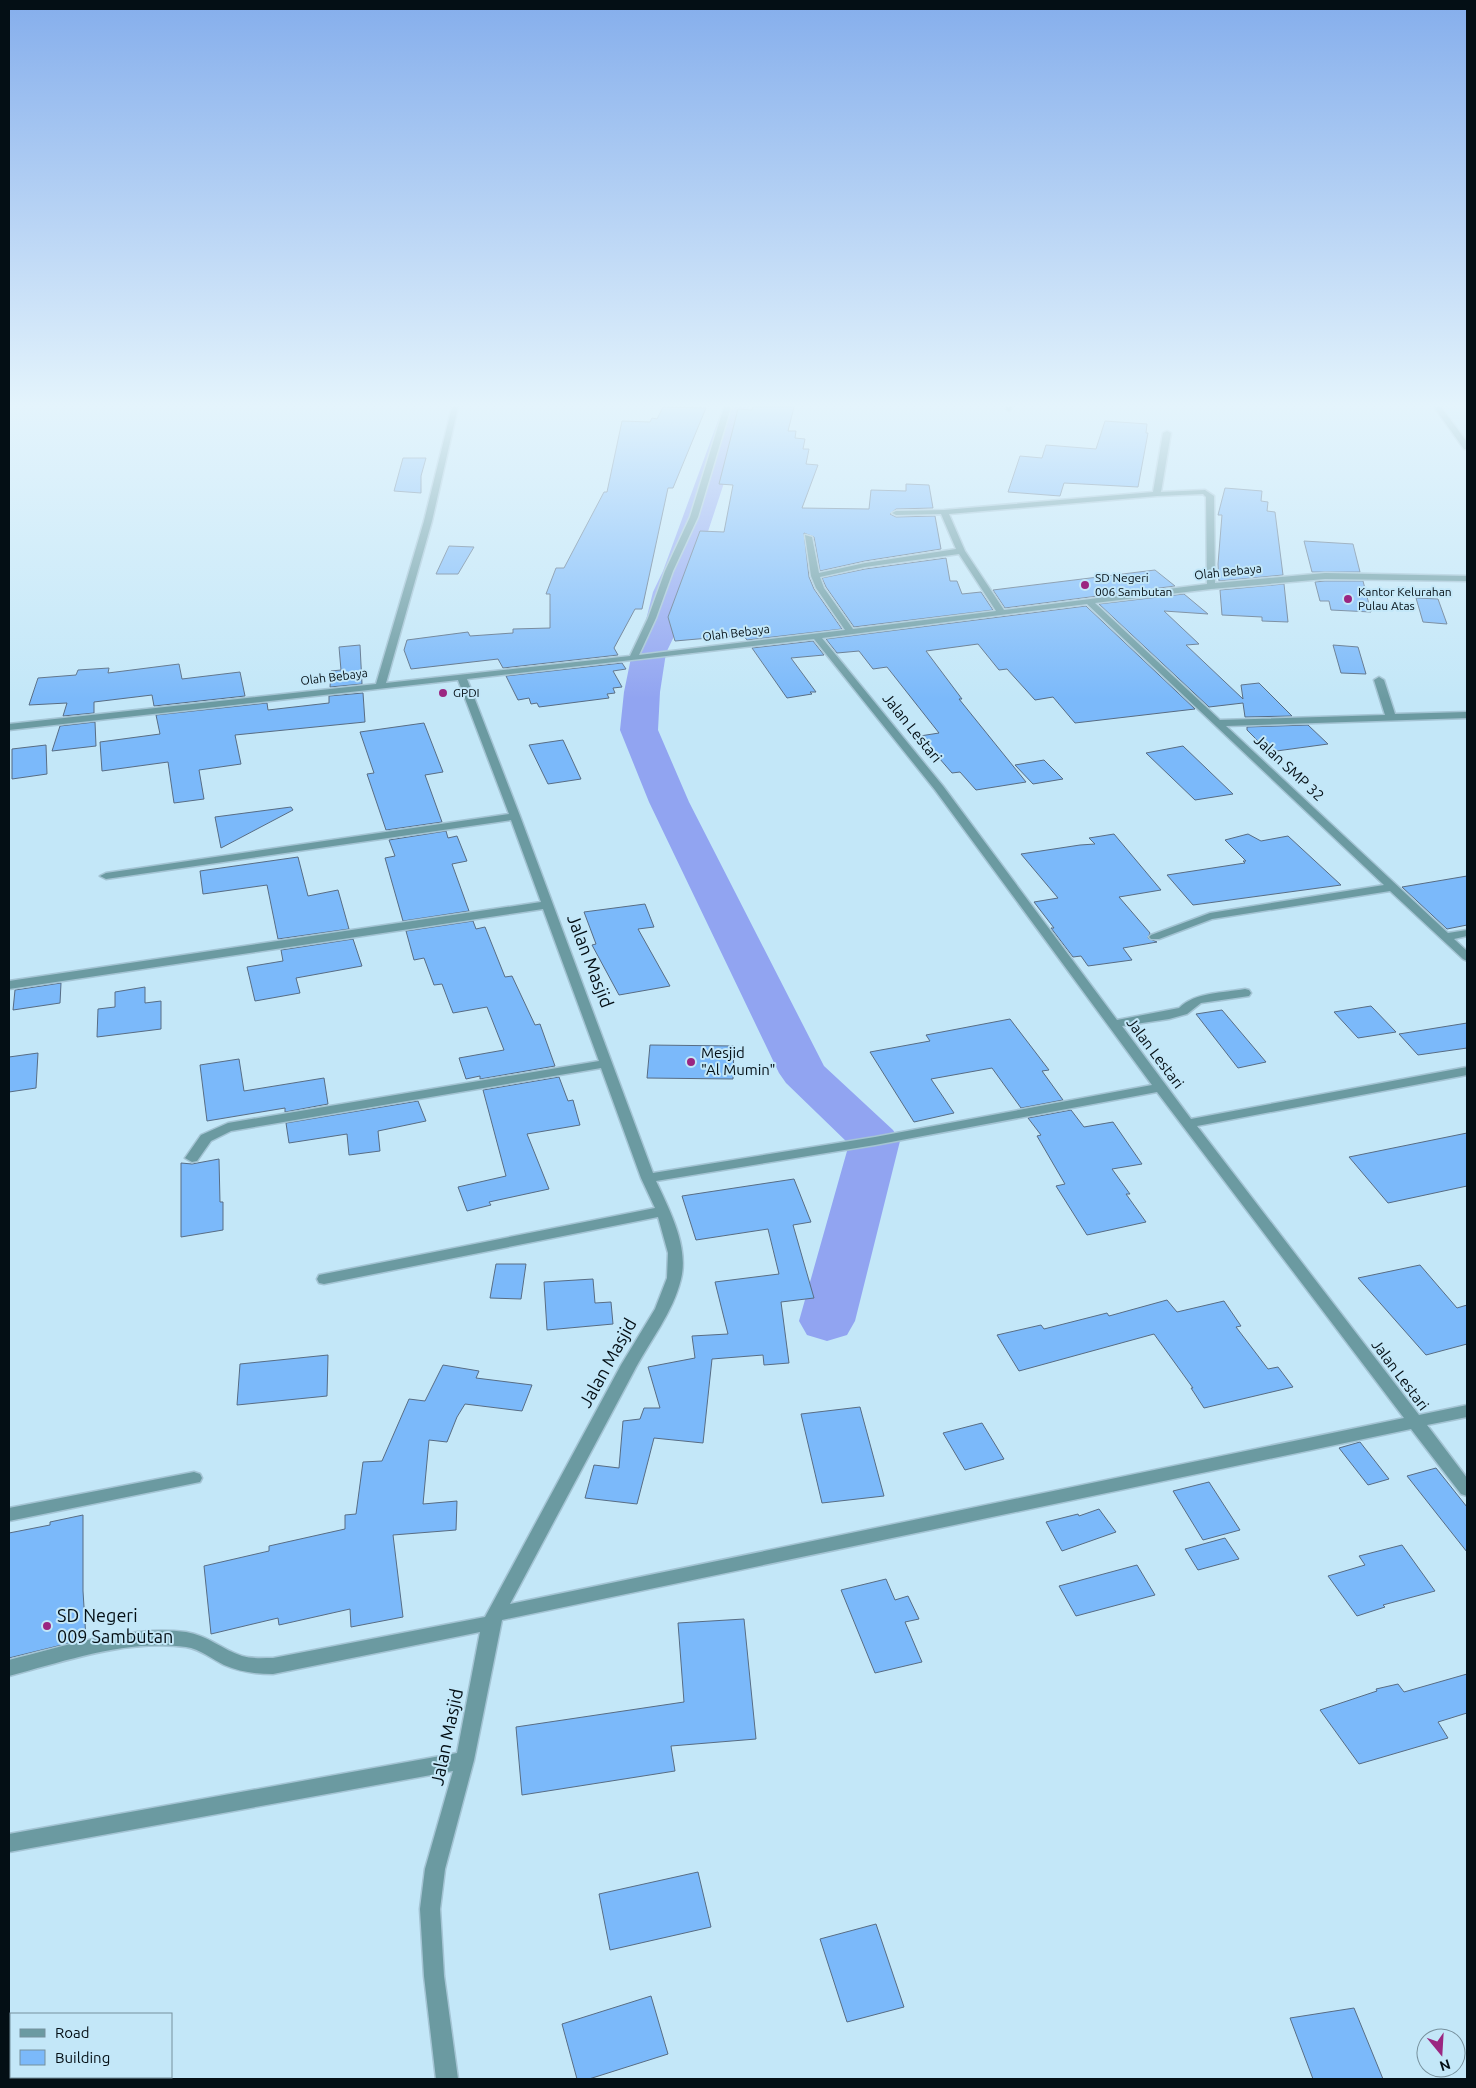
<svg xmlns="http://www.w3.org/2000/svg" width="1476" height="2088" font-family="Ubuntu,sans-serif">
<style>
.built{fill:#b1ddf3}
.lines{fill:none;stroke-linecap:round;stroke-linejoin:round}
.river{fill:#91a4f1;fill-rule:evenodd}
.building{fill:#7bb9fa;stroke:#586d84}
.minor-casing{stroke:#a4c4d4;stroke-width:3}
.minor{fill:#6b9aa1;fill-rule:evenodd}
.poi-dot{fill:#9b2681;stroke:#c3e7f8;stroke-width:2}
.labels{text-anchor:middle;stroke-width:4;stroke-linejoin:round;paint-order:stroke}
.far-street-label{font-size:12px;fill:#040f15;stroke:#c3e7f8}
.far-poi-label{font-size:12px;fill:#040f15;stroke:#c3e7f8;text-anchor:start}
.street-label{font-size:15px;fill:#040f15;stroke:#c3e7f8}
.poi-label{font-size:15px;fill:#040f15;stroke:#c3e7f8;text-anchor:start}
.near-street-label{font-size:18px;fill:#040f15;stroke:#c3e7f8}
.near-poi-label{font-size:18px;fill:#040f15;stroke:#c3e7f8;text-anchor:start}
</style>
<rect width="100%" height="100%" fill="#c3e7f8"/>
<path class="built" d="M1442,407h25v45z"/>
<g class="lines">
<path class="river" d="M723,407h26l-54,164 -10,21 -7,36 -12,25 -6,39 -2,38 31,72 135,264 69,64 7,11 -45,180 -8,14 -20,6 -20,-6 -8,-14 50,-177 -63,-61 -7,-10 -130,-271 -29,-72 4,-38 8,-39 12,-25 9,-36 10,-21z"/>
</g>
<path class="building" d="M663,407l43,1 -33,80h-5l-26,121h-7l-21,39 4,7 -115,13 -5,-9 -87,10 -7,-19 3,-10 61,-8 2,4 43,-3v-4l37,-1v-34h-4l10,-26h8l40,-76h3l15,-71 28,1 2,-4 5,1z
M753,407h41l-6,24h8l-1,7 10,1 -2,10h6l-3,15 12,1 -16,43 67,1 2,-19 35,1v-7l23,1 4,23 -37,1 -6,5 6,3 39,-1 6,33 -76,12 -45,10 -6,-34 -10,-4 5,44 5,12 28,40 -95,11 -4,-5 -68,6 -7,-24 32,-86 24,1 9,-47 -14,-1 19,-75 14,1z
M1105,421l42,3 -1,9h2l-10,54 -74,-4 -4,13 -52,-4 12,-36 22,2 4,-13 50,4z
M403,458h23l-5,18v17l-27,-2z
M1225,488l37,3 -1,10 7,1 -1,9 8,1 8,63 -64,6 -1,-17 4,-49h-4z
M1304,541l49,3 7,28h-48z
M449,546l25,1 -16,27h-22z
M946,558l4,23h7l5,13 19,-2 12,18 -139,17 -28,-40 -4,-9 43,-9z
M1155,570l20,16 -170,22 -12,-18z
M1325,581h38l8,31 -40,-2 -2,-9h-9l-5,-19z
M1284,584l4,38 -26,-1v-4l-40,-2 -2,-25z
M1184,594l24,20 -44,-3 35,33 -13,1 57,54 -2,-14 18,-2 33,33 -47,1 -2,-14 -34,4 -110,-103z
M1416,598l22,1 9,25 -24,-2z
M1086,606l109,103 -120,14 -22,-26 -18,3 -28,-31 -8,1 -21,-26 -52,7 36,48h-3l67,83 -50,8 -16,-18 -8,1 -32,-37 19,-3 -52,-66 -14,2 -14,-18 -22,2 -11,-14z
M813,641l11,14 -33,3 25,34h-6l2,2 -25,4 -35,-50z
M360,645l2,39 -32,3 1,-16 10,-1 -2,-23z
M1333,645l25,2 8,27 -25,-1z
M622,663l4,6 -13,2 9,16 -9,1 2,5 -8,1 2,4 -70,9 -2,-4 -6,1 -2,-6 -11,2 -12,-24z
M179,664l3,15 58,-7 5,24 -91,10 -2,-11 -58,7v11l-31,3 4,-13 -38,2 9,-27 38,-3 2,-5 31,-2 -1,5z
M363,693l2,29 -130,13 6,29 -42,6 5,29 -30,4 -6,-41 -66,9 -2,-29 60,-8 -4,-19 111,-12 1,7 61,-7v-7z
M95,722l1,24 -44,5 8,-25z
M424,723l19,49 -18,3 17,47 -56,8 -19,-56 7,-1 -14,-41z
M1308,725l20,19 -59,8 -22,-22v-3z
M563,740l18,39 -33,5 -19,-39z
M46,745l1,29 -35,5v-30z
M1183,746l50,48 -38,6 -49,-47z
M1044,760l19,19 -30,5 -18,-19z
M291,807l2,3 -72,38 -6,-31z
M446,831l2,7 9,-2 10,25 -15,3 17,47 -66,10 -18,-63 10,-2 -6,-16z
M1114,834l47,56 -42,7 31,36 -2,5 9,4 -34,6 9,12 -44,6 -7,-10 -8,1 -22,-29h3l-20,-26 24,-4 -37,-44 59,-9 15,-1 -6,-6z
M1248,834l13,7 27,-5 53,49 -148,20 -26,-30 78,-12 -2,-2h3l-21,-21z
M298,857l10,39 30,-6 11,39 -71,10 -11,-54 -64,9 -3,-23z
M1467,876v49l-20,4 -45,-42z
M645,904l9,23 -16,2 32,57 -51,9 -27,-50 4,-1 -12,-32z
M473,921l3,8 9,-2 20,50 7,-1 23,49 5,-1 15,42 -75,13v-3l-14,3 -7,-21 45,-8 -17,-43 -34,6 -11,-29 -8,1 -10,-27 -10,2 -8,-29z
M353,939l9,27 -66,12 4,15 -45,8 -8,-34 36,-6 -2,-11z
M61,983l-1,20 -47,7 2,-20z
M145,987v16l16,-2v28l-64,8 1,-28 17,-2v-15z
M1371,1006l25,26 -38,6 -24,-26z
M1222,1010l44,52 -28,6 -42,-54z
M1010,1019l39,51 -7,1 21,29 -42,8 -29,-40 -61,11 23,34 -40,9 -44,-70 60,-11 -4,-6z
M1467,1023v25l-49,7 -19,-21z
M650,1045l84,1 -1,33 -86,-1z
M38,1053l-2,35 -27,4v-35z
M239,1059l5,32 80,-13 4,26 -43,8v-4l-78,13 -7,-56z
M559,1077l9,24 5,-1 7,25 -53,9 22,55 -60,13 2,3 -24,6 -9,-24 48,-11 -23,-86z
M418,1101l8,20 -48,10 2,20 -31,4 -2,-21 -58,9 -3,-20z
M1071,1110l13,17 29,-5 29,42 -30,5 18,25h-4l20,28 -59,13 -31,-49 9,-2 -28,-48 4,-1 -13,-17z
M1467,1133v53l-79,17 -39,-46z
M219,1159l1,43h3v28l-42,7v-74l11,1z
M794,1179l17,43 -18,3 21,73 -33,4 8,61 -25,2 -1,-10 -51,4 -9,84 -49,-5 -17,66 -52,-6 9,-33 25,3 4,-47 17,-2 4,-11h16l-12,-41 47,-9 -3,-22 36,-2 -13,-52 64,-8 -11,-45 -72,11 -14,-44z
M496,1264h30l-5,35 -31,-1z
M1420,1265l37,43 10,-3v39l-41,11 -68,-77z
M593,1279l2,24 16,-1 2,22 -66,6 -3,-48z
M1167,1300l10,12 47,-11 17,25 -5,1 32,42 10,-2 15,20 -89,21 -13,-20h2l-39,-54 -135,37 -22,-36 44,-10 3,4 63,-16 2,3z
M328,1355l-1,41 -90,9 3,-41z
M443,1365l36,6 -3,7 56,7 -10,26 -57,-7 -8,13 -10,25 -18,-2 -6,64 34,-3 -1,29 -63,5 10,82 -52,10 -1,-18 -71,16 -1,-7 -67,16 -7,-68 65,-15v-5l76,-17v-14l11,-1 7,-52 19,-1 27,-62 16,2z
M860,1407l24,89 -62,7 -21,-89z
M982,1423l22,36 -39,11 -22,-37z
M1360,1442l29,37 -21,6 -29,-37z
M1436,1468l31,39v45l-60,-76z
M1209,1482l31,48 -37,10 -30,-49z
M1099,1509l17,23 -54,19 -16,-29 32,-8 1,2z
M83,1515v76l3,48 -77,19v-125l41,-8v-3z
M1225,1538l14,21 -41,11 -13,-21z
M1402,1545l33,46 -52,14 2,2 -28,9 -29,-40 37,-11 -6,-9z
M1137,1565l18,30 -79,21 -17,-30z
M886,1579l9,21 13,-4 11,23 -14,3 17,40 -47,11 -34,-83z
M744,1619l12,120 -85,7 4,25 -153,24 -6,-68 168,-25 -6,-79z
M1467,1674v39l-29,9 10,16 -89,26 -39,-54 57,-19 -1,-2 22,-5 6,8z
M698,1872l13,55 -101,23 -11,-56z
M876,1924l28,83 -57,15 -27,-83z
M651,1996l17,58 -79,25h-12l-15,-55z
M1354,2008l29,71h-70l-23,-61z"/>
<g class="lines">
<g class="minor-casing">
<path id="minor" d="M452,407h6l-26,114 -46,162 244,-27 18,-38 17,-47 25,-54 34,-110h7l-33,110 -25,54 -17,47 -17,37 206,-25 -29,-42 -5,-12 -6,-41 7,2 7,36 46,-10 91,-14 -15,-35 -45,1 -4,-2 4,-2 48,-1 209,-18 10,-59 4,-2 4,2 -10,59 44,-2 9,6 1,87 110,-10 142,3v5l-142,-2 -114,10 -116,14 125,117 165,-5 -11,-35 5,-3 5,3 11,34 72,-2v6l-241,8 222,207 19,-3v6l-13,3 13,12v10l-4,-2 -73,-68 -178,28 -53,20h-8l-2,-2 2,-2 59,-22 174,-28 -297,-281 -265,34 121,148 174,234 62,-12c16,-16 44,-15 66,-19l4,1 2,3 -2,3 -48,7 -14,11 -18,5 -47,7 69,93 276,-52v8l-270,51 222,289 48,-10v12l-40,8 40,53v18l-6,-2 -50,-65 -909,191 -28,140 -29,109 -5,40 4,67 14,103h-22l-12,-103 -4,-67 5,-40 28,-98 -444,81v-18l448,-81 23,-121 -207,42c-17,0 -33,-2 -49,-9 -12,-6 -24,-16 -38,-18 -59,-8 -120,14 -177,29v-16c57,-14 118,-35 177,-28 21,3 37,18 56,24 10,3 21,2 31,2l212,-41 136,-252 34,-56 12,-31 1,-25 -10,-36 -334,67 -5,-1 -2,-4 2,-4 5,-1 331,-66 -14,-30 -40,-110 -370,63 -20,10 -14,20 -5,1 -7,-4 16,-23 27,-12 371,-62 -56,-152 -534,80v-8l532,-79 -30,-82 -405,59 -6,-3 6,-3 403,-59 -51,-134 -449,50v-6l367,-40 48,-163zM1203,494l3,3 1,87 -203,26 -39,-59 -16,-37 208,-18zM959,554l37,57 -143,18 -29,-41 -4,-11 45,-10zM814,639l121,151 217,295 -277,52 -222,36 -133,-357 -53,-137zM1157,1092l247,326 -894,186c41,-77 82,-154 123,-231 16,-31 40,-60 48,-94 8,-33 -12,-70 -25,-98l219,-36z
M1006,407h7l-4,4 -3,-2z
M1434,407h7l26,35v7h-3z
M194,1472l6,2 2,4 -2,4 -191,39v-13z"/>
</g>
<use href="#minor" class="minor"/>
</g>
<linearGradient id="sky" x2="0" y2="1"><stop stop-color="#85aeec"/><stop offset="0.58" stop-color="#e4f4fc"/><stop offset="1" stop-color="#e4f4fc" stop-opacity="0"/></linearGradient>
<rect width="1476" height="699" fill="url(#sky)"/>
<g class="poi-dot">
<circle cx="1085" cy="585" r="5"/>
<circle cx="1348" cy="599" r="5"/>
<circle cx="443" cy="693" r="5"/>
<circle cx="691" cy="1062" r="5"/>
<circle cx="47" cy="1626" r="5"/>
</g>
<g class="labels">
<g class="far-street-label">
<text transform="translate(1228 572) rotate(-6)" y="4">Olah Bebaya</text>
<text transform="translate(736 633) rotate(-7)" y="4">Olah Bebaya</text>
<text transform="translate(334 677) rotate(-7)" y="4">Olah Bebaya</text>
</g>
<g class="far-poi-label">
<text x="1095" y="582">SD Negeri<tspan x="1095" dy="14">006 Sambutan</tspan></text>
<text x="1358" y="596">Kantor Kelurahan<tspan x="1358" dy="14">Pulau Atas</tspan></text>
<text x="453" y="697">GPDI</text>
</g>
<g class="street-label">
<text transform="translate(912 728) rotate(51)" y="5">Jalan Lestari</text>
<text transform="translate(1289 768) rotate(43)" y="5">Jalan SMP 32</text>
<text transform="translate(1155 1053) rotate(53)" y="5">Jalan Lestari</text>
<text transform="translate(1400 1375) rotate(53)" y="5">Jalan Lestari</text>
</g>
<g class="poi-label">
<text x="701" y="1058">Mesjid<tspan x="701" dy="17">"Al Mumin"</tspan></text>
</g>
<g class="near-street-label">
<text transform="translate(590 961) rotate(69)" y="6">Jalan Masjid</text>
<text transform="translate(608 1363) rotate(-61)" y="6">Jalan Masjid</text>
<text transform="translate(447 1737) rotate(-78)" y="6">Jalan Masjid</text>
</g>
<g class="near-poi-label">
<text x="57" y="1622">SD Negeri<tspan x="57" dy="21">009 Sambutan</tspan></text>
</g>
</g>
<rect width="1476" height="2088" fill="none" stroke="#040f15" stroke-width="20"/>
<rect x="10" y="2013" width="162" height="65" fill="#c3e7f8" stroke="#77919d"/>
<rect x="20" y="2029" width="25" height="8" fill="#6b9aa1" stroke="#77919d"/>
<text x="55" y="2038" font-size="15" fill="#040f15">Road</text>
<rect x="20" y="2050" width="25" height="15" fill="#7bb9fa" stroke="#77919d"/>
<text x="55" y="2063" font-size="15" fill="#040f15">Building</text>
<g transform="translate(1441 2053) rotate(162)"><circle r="24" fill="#c3e7f8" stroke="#77919d"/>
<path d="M0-4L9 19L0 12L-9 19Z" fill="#9b2681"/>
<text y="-8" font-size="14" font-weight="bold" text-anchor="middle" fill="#040f15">N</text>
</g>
</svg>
